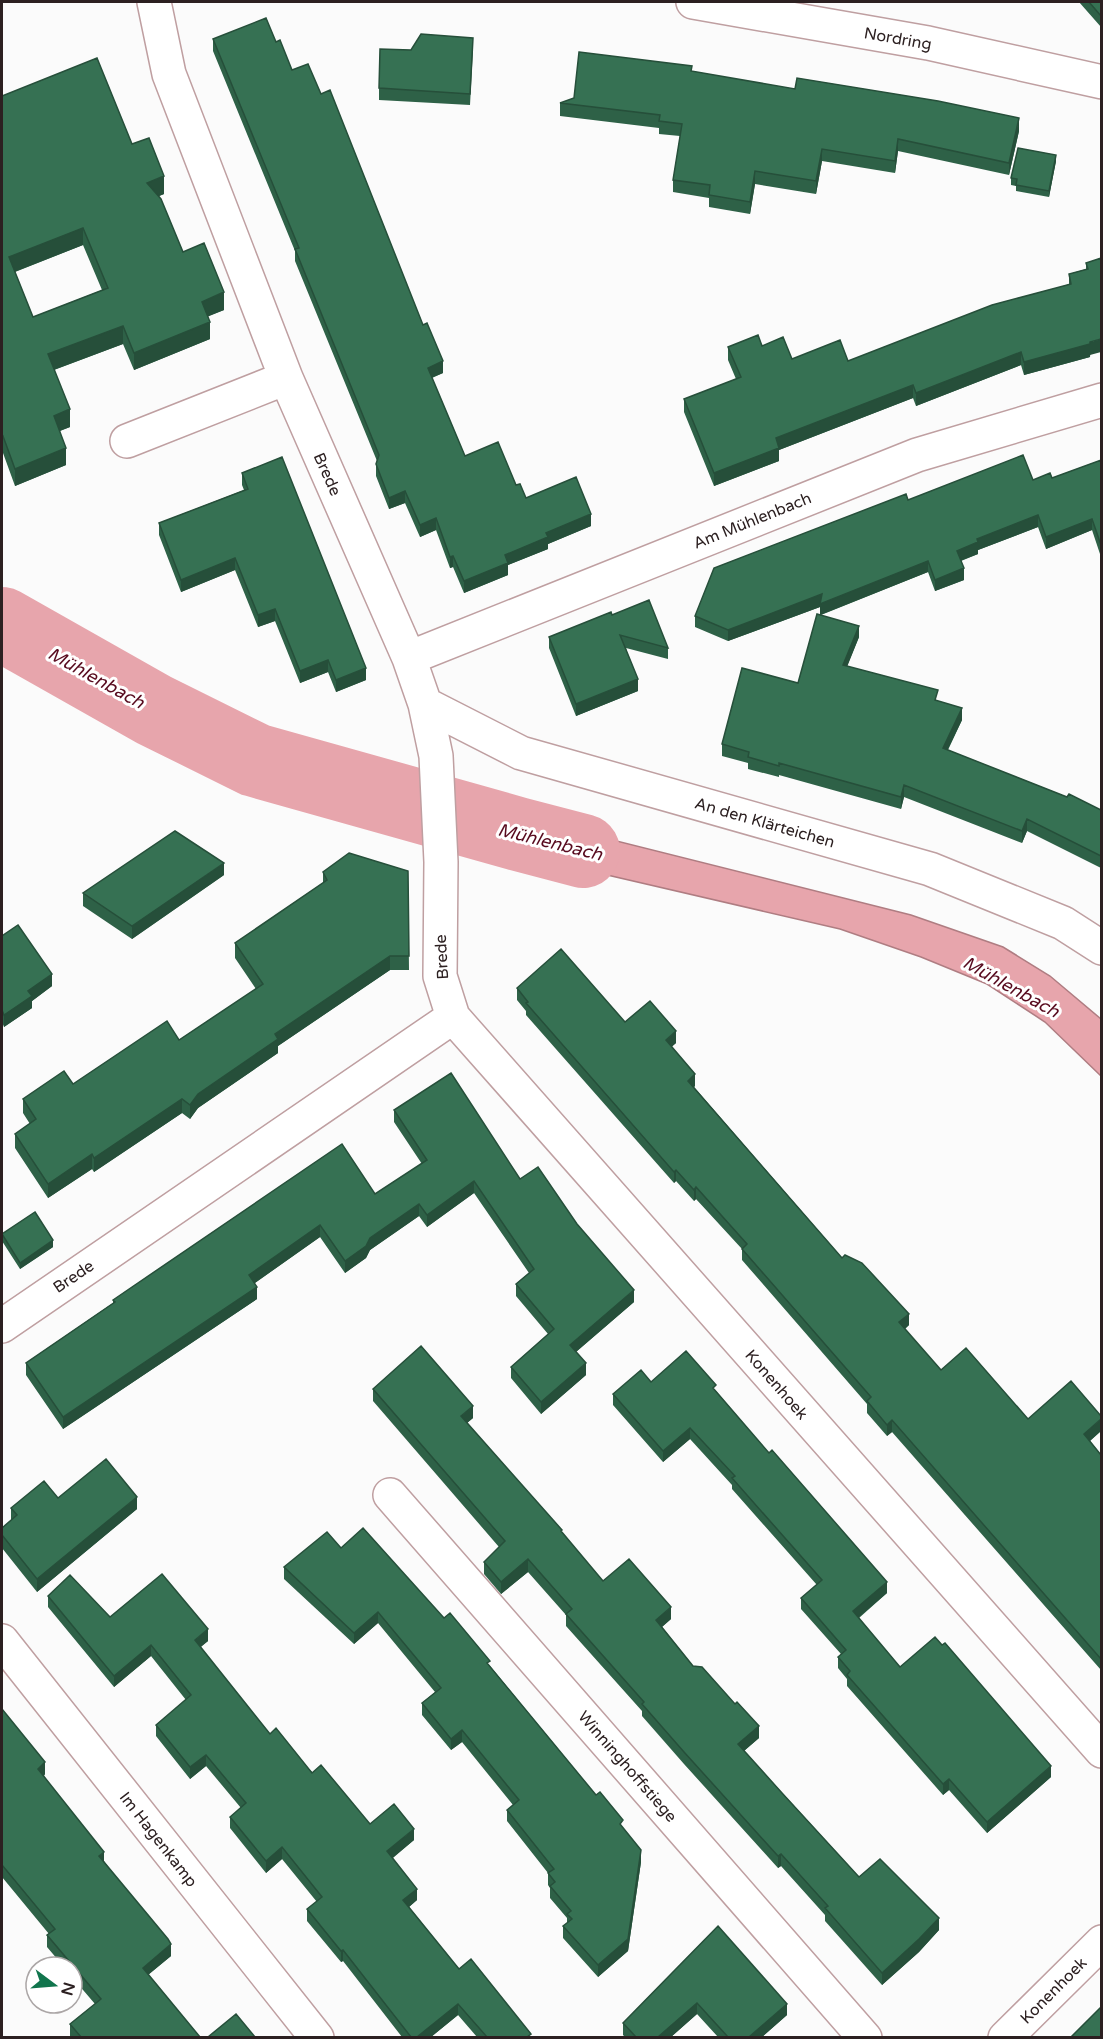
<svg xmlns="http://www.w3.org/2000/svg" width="1103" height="2039" font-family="'Varela Round',sans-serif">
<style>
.water{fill:#e7a5ac;stroke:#af7d82;stroke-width:1.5}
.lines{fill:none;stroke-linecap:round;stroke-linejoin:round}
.river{stroke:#e7a5ac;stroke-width:74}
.minor-casing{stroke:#bf9fa1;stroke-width:36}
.primary-casing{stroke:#bf9fa1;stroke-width:36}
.minor{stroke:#fff;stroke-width:33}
.primary{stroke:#fff;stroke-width:33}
.wall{fill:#2e6147;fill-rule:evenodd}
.shaded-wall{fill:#264f3a}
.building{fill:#367153;stroke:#264f3a;stroke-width:1.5;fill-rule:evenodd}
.labels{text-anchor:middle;stroke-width:6;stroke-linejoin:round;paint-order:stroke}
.street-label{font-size:16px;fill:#2c2021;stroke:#fff}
.water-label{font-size:18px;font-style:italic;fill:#580b1f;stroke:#fff}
</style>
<rect width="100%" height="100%" fill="#fbfbfb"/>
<path class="water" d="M485,808l426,107 92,32 47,29 51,43v57l-56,-54 -58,-38 -66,-27 -81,-28 -358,-83z"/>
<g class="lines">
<path class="river" d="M2,624l152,86 101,50 263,74 65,17"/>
<g class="minor-casing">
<path id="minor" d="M127,441l159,-63
M409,658l508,-203 185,-55
M425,704l96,49 409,116 133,54 39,25
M453,1017l649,734
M2,1326l451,-309 -13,-41 1,-114 -5,-106 -11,-52 -16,-46 -123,-280 -117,-304 -15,-72
M390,1495l475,543
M2,1641l315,397
M1005,2038l97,-96"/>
</g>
<g class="primary-casing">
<path id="primary" d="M693,2l235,41 174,39"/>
</g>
<use href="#minor" class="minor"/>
<use href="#primary" class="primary"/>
</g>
<path class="wall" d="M1079,2h22v25z
M213,39l63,3 16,28 29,24 122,279 -11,5 33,78 51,29 10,13 65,28 -43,18v5l-40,16v10l-44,18 -11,-26 -3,1 -14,-38 -16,7 -15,-34 -16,6 -13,-33v-12l1,-3 -82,-200v-10l-82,-200z
M473,49l-3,56 -91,-5v-12l32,-38z
M692,71l327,60 -10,44 -111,-24 -3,22 -73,-12 -6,33 -61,-10 -5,30 -41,-7v-9l-36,-6v-12l7,-44 -21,-2v-6l-99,-12v-13z
M2,96l130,48 32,50 -5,2 24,56 41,58 -16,6 2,23 -76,31 -11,-26 -69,26 16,57 -10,4 6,34 -51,21 -12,-33zM83,245l19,45 -69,27 -18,-45z
M1056,161l-7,36 -33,-6v-5l-5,-1v-7z
M1101,258l-11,99 -66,18 -3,-10 -105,41 -3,-8 -134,52v11l-65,25 -30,-74v-13l52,-20 -8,-19v-13l34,-1 30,13 56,2 221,-77v-10l17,-5v-6z
M1101,460v97l-9,-27 -46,19 -8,-22 -60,23v4l-17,7 3,19 -29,11 -7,-19 -107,43 38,22 -12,29 91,35 24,19 -14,30 119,47 34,13v58l-74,-37 -5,12 -118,-46 -3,12 -122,-34v2l-31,-8v-6l-26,-7v-12l76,-61 22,-69v-7l-92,34 -33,-14v-11l213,-116 144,-22z
M242,473l124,207 -30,12 -8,-20 -28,11 -25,-62 -17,6 -23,-57 -54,22 -22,-57v-12l85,-33 -2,-5z
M612,615l56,33v11l-42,-11 12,43 -62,25 -27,-68v-11z
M408,871l1,99h-19l-112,76v7l-80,55 -8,11 -8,-6 -88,59 -2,-3 -44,29 -33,-50v-14l15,-10 -7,-11v-14l50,-15 106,-44 77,-51 -21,-31v-15l88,-60v-11z
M224,875l-92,64 -49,-33v-13z
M2,936l50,50 -20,15v7l-28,19 -2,-5z
M517,988l108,34 51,21 -5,4 24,39 -1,1 148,171 67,67 -4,4 36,41 87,49 73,12 -11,10 11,14v215l-209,-238 -5,4 -20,-23v-9l-125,-144v-11l-46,-50 -2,2 -18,-20 -2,2 -148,-168v-4l-9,-11z
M394,1110l126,69 57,45 57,78 -58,50 10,23 -45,39 -30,-36v-11l37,-33 -32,-38v-12l13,-11 -55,-80 -47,34 -8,-11 -49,34 -4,8 -21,15 -25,-36 -65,46 2,16 -194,130 -37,-54v-12l87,-60v-3l262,-106 47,-30 -28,-42z
M2,1234l51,13 -33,22 -18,-28z
M651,1382l65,9 171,202 -28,25 41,49 151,110 -64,56 -38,-43 -6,5 -96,-109v-7l-9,-11v-11l3,-3 -40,-45v-11l16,-13 -85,-96v-4l-42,-46 -27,23 -50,-57v-11z
M373,1389l100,29 -6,5 136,158 68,38 -9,8 31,39 66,72 -15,13 115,126 80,53 -20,22 -37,33 -57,-64v-6l-44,-49 -3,2 -94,-104 -42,-48v-5l-76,-85v-11l-38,-43 -27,22 -17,-20v-12l15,-15 -126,-146z
M58,1498l79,11 -100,83 -35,-44v-20l9,-8v-12z
M341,1548l103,70 46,48 133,162 18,34 -13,89 -30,26 -35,-39v-12l4,-3v-5l-17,-20v-10l-2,-3v-12l-41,-52v-11l6,-5 -51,-63 -11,8 -29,-35v-12l13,-11 -57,-69 -24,21 -70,-65v-12z
M48,1596l62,21 98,24 -8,6 70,87 100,90 44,16 -22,18 25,42 -8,7 50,62 72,68h-54l-19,-22 -27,22h-29l-59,-76 -2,1 -34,-41v-12l10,-7 -35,-43 -16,14 -36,-45v-11l11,-9 -35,-42 -16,13 -34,-43v-11l30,-25 -35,-44 -37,31 -66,-80z
M2,1709l43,65 -1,2 127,180 -23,19 52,62h-129l-1,-1v-12l25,-20 -23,-27v-10h-8l-17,-20v-12l2,-1 -47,-57z
M718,1926l69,89 -25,22h-44l-21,-23 -26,23h-46l-2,-2v-12z"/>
<path class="shaded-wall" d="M1019,118v13l-10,44v-12z
M898,139v12l-3,22v-12z
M822,149v12l-6,33v-13z
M1056,155v6l-7,36v-6z
M755,171v13l-5,30v-12z
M164,176v18l-17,7v-18z
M83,228v17l-74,29v-17z
M224,292v18l-22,9v-17z
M210,322v17l-76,31v-17z
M123,326v18l-75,28v-18z
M1101,339v13l-11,3v2l-66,18v-13z
M1021,352v13l-105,41v-13z
M443,361v12l-15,6v-11z
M913,385v13l-134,52v11l-65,25v-13l62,-35z
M70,409v18l-16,6v-17z
M3,436v17l-1,1v-17z
M66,448v17l-51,21v-17z
M405,491v12l-16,6v-11z
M591,514v12l-43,18v5l-40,16v10l-44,18v-12l41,-26 41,-22z
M1038,515v12l-60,23v4l-21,8v-11l20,-12z
M436,518v12l-16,7v-12z
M1092,519v11l-46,19v-12z
M453,556v11l-3,1v-11z
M235,558v12l-54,22v-12z
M928,561v11l-108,43v-8l-92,34v-11l94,-36z
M964,568v12l-29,11v-11z
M275,609v12l-17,6v-12z
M859,626v11l-16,40v-12z
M328,660v12l-28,11v-12z
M366,668v12l-30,12v-12z
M638,679v12l-62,25v-12z
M962,708v12l-19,39v-11z
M904,785v12l-3,12v-12z
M1027,819v12l-5,12v-12z
M224,863v12l-92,64v-13z
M390,956v14l-112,76v7l-80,55 -8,11v-14l8,-11 77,-60z
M52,974v12l-20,15v7l-28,19v-12l24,-24z
M676,1031v12l-10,9v-12z
M695,1074v12l-7,6v-11z
M182,1099v14l-88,59v-14z
M92,1154v15l-44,29v-14z
M676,1170v11l-2,2v-11z
M474,1181v12l-47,34v-12z
M696,1187v12l-2,2v-11z
M419,1204v12l-49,34 -4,8 -21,15v-12l25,-23z
M320,1225v12l-71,50v-12z
M53,1240v7l-33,22v-6z
M257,1287v12l-194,130v-12z
M634,1290v12l-64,55v-12z
M909,1314v11l-10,9v-12z
M586,1363v12l-45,39v-12z
M473,1406v12l-12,10v-12z
M1101,1419v12l-17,15v-12z
M892,1420v12l-5,4v-11z
M690,1428v11l-27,23v-11z
M137,1497v12l-100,83v-13z
M528,1559v13l-27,22v-12z
M887,1582v11l-34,29v-11z
M671,1607v12l-15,13v-12z
M378,1612v11l-24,21v-11z
M208,1629v12l-13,11v-12z
M151,1645v11l-37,31v-11z
M759,1726v12l-21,18v-12z
M462,1730v12l-11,8v-11z
M206,1755v11l-16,13v-12z
M45,1762v12l-7,7v-12z
M1051,1766v11l-64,56v-11z
M949,1779v11l-6,5v-11z
M414,1829v11l-27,23v-12z
M282,1847v12l-16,14v-12z
M641,1850v12l-13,89 -30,26v-12z
M104,1852v12l-5,-8z
M781,1854v12l-3,2v-12z
M417,1889v11l-14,12v-12z
M939,1918v12l-20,22 -37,33v-12z
M171,1944v12l-28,23v-11z
M343,1950v11l-2,1v-11z
M697,2003v11l-26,23h-13z
M458,2004v11l-27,22h-14z
M787,2004v11l-25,22h-13z"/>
<path class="building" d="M1089,2h12v14z
M266,18l10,24 4,-2 12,30 16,-6 13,30 9,-4 93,235 4,-2 16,38 -15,7 37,88 33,-14 18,43 4,-1 6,14 50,-21 15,37 -45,19 2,4 -43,18 3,8 -44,18 -11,-25 -3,1 -14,-39 -16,7 -15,-34 -16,7 -13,-34 3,-9 -84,-206 4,-1 -86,-209z
M421,34l52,4 -3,56 -91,-6 1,-39 31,1z
M579,52l113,14 -1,5 104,18 2,-11 141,23 81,17 -10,45 -111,-24 -3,22 -73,-12 -6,32 -61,-10 -5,31 -41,-7 1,-10 -37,-5 9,-56 -23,-3 1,-6 -100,-12 14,-5z
M97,58l35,86 17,-6 15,38 -17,7 14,16 22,53 21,-9 20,49 -22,10 8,20 -76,31 -11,-27 -75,28 22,55 -16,7 12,32 -51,21 -12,-33 -1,1v-341zM83,228l25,60 -75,29 -24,-60z
M1018,148l38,7 -7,36 -33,-6 1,-6 -6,-1z
M1101,258v81l-11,3v2l-66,18 -3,-10 -105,41 -3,-8 -137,53 3,10 -65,25 -30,-74 57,-22 -13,-30 30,-12 4,11 21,-9 9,22 48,-19 8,21 144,-56 79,-21 -2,-10 19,-5 -2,-6z
M1023,455l10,25 17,-7 2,5 49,-18v85l-9,-26 -46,18 -8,-22 -61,24 1,3 -21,9 7,17 -29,12 -7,-19 -108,43 2,-10 -94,36 -33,-14 19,-48 192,-74 2,6z
M282,457l84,211 -30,12 -8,-20 -28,11 -25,-62 -17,6 -23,-57 -54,22 -22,-57 89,-34 -6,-16z
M649,600l19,48 -48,-13 18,44 -62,25 -27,-67 62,-25 1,3z
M817,614l42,12 -16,39 95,25 -3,10 27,8 -19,40 124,49 2,-3 32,16v46l-74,-37 -5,12 -118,-46 -3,12 -122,-34v3l-31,-9 1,-5 -27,-8 20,-76 56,15z
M175,831l49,32 -92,63 -49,-33z
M349,853l59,18 1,85h-19l-115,78 3,5 -80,55 -8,11 -8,-6 -88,59 -2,-4 -44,30 -33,-50 21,-15 -13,-20 41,-28 9,13 94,-63 12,19 84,-56 -28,-41 92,-63 -4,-8z
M18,925l34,49 -24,17 4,5 -28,19 -2,-5v-74z
M561,949l64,73 25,-21 26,30 -10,9 29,34 -7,7 154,177 3,-3 17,8 47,51 -10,8 42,48 25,-22 62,71 43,-38 30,35v3l-17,15 17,21v204l-209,-239 -5,5 -20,-24 4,-4 -129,-148 5,-5 -51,-57 -2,3 -18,-20 -2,2 -148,-169 2,-1 -11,-14z
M451,1073l69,106 18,-12 39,57 57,66 -64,55 16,18 -45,39 -30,-35 43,-38 -38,-45 18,-15 -60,-88 -47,34 -8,-11 -49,34 -4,8 -21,15 -25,-36 -71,50 8,12 -194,130 -37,-54 89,-61 -2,-2 229,-156 33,50 52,-34 -33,-50z
M35,1212l18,28 -33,23 -18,-29z
M421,1346l52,60 -12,10 101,114 -1,1 42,50 26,-22 42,48 -15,13 37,46 9,1 33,37 2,-2 22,24 -21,18 44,49 77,84 21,-18 59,59 -20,21 -37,34 -57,-65 3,-2 -47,-52 -3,2 -94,-104 -42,-48 2,-2 -78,-88 6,-5 -44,-50 -27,23 -17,-20 21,-21 -132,-152z
M686,1351l30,34 -3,3 56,65 3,-3 115,132 -34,29 47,56 35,-30 7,8 3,-2 106,123 -64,56 -38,-43 -6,5 -96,-109 3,-4 -12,-14 8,-7 -45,-52 21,-18 -90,-102 3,-2 -45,-48 -27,23 -50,-57 28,-24 10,12z
M106,1459l31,38 -100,82 -35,-44v-7l15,-13 -6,-7 33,-27 14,17z
M363,1528l81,90 6,-5 40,48 -3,2 109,132 4,-3 23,28 -3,4 21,26 -13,89 -30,26 -35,-39 9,-7 -5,-5 4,-3 -21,-25 5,-4 -7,-9 6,-4 -47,-59 12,-10 -57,-70 -11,9 -29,-36 19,-15 -63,-76 -24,21 -70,-66 43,-35 14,16z
M162,1574l46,55 -13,11 75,94 6,-6 36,45 9,-8 49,59 24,-20 20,25 -27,22 30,38 -14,11 56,69 12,-10 60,75 -4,3h-40l-29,-33 -41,33h-6l-68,-87 -2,1 -34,-42 15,-12 -40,-50 -16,14 -36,-44 16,-14 -40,-48 -16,12 -34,-42 35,-30 -40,-50 -37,31 -66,-80 22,-21 40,42z
M2,1709l43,53 -7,7 66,83 -5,4 69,83 3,5 -28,24 57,69h-119l-11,-13 31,-25 -54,-64 8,-6 -53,-64z
M718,1926l69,78 -38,33h-21l-31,-34 -39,34h-22l-13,-14z
M1101,2007v30h-30z
M236,2014l19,23h-47z"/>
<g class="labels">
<g class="street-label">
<text transform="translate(898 38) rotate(10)" y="6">Nordring</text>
<text transform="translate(328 474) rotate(66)" y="6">Brede</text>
<text transform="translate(752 520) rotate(-22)" y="6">Am Mühlenbach</text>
<text transform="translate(765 822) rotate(16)" y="6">An den Klärteichen</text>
<text transform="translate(441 957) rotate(-93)" y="6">Brede</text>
<text transform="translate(73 1276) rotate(-34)" y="6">Brede</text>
<text transform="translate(777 1384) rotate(49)" y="6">Konenhoek</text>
<text transform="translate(628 1766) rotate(49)" y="6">Winninghoffstiege</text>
<text transform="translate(159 1839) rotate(52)" y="6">Im Hagenkamp</text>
<text transform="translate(1053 1990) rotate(-45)" y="6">Konenhoek</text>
</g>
<g class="water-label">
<text transform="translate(96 678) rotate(29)" y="6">Mühlenbach</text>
<text transform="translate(550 842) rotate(14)" y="6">Mühlenbach</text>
<text transform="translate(1011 987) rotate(29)" y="6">Mühlenbach</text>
</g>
</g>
<rect width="1103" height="2039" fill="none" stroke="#2c2021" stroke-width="6"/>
<g transform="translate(54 1985) rotate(106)"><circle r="28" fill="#ffffff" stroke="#aba6a6" stroke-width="1.5"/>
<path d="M0-4.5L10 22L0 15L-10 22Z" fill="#11754d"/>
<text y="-9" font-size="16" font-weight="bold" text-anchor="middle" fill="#2c2021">N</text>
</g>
</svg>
